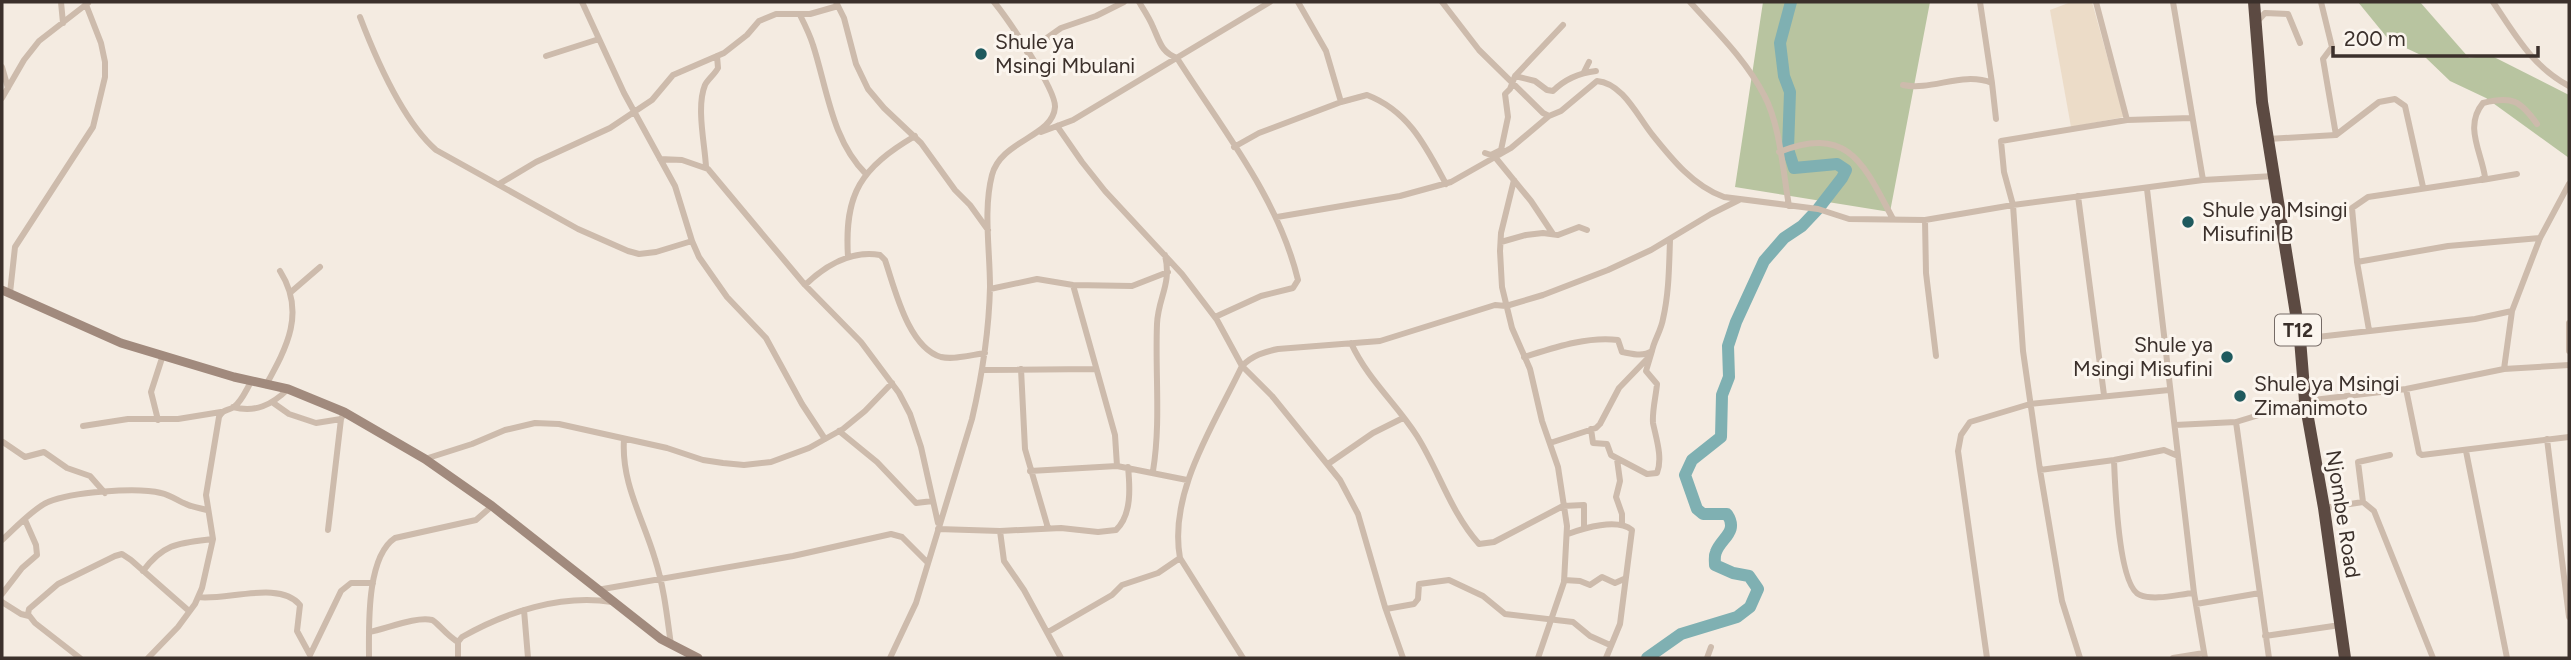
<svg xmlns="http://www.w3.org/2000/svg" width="2571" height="660" font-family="Figtree,sans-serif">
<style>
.green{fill:#b8c4a0}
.plaza{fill:#ecdcc8}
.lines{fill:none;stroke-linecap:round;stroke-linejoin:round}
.river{stroke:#7fb0b2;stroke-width:12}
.street{stroke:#cdbbac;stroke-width:6}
.secondary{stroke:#a18a7d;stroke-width:9}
.highway{stroke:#5c4a42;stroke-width:12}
.poi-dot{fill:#1f5a5e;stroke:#fbf5ee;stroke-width:2.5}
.labels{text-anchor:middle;stroke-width:6;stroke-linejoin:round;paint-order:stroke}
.shield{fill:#fbf5ee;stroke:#756b66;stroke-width:2}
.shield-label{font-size:19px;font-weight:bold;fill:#3b302b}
.poi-label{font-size:21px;fill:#3b302b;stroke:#fbf5ee;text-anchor:start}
.street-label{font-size:21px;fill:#3b302b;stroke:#fbf5ee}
</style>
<rect width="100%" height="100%" fill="#f4ebe1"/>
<path class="green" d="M1763,2h167l-40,210 -155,-25z
M2358,2h62l49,56 21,-3 79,40v63l-83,-60 -36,-17 -25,-24 -36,-17z"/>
<path class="plaza" d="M2071,2h21l32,115 -53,10 -21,-117z"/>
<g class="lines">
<path class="river" d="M1647,658l34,-24 56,-17 13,-10 8,-18 -9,-13 -16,-3 -18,-8c0,-4 -1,-9 1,-13 5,-14 23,-20 11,-38h-24l-6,-5 -12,-34 7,-15 29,-23 1,-42 7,-18 -1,-31 8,-24 28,-61 20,-23 18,-12 16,-17 24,-31 4,-8 -9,-6 -43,4 -6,-19 2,-57 -6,-16 -4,-33 11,-41"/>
<path class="street" d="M61,2l2,21
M582,2l42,91 51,93 17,55 7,16 28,40 39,41 36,66 23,35
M836,2l8,16 12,46 12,25 16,19 37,35 34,47 15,15 18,25
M1139,2c5,8 11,17 14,25 7,15 8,25 24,31 45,71 101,139 121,222l-5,8 -32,8 -46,21
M1298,2l28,49 15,51
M1442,2l37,48 64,63 6,3 12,-5 36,-30c25,2 40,34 54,52 20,25 42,53 73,64l94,12 31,10 76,1 88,-15 190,-25 71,-4
M1690,2c26,29 56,58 74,93 16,29 19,77 25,111
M1980,2l12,81
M2096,2l31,118
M2173,2l30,178
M2321,2l11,45 -9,12 13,76
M2493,2c23,34 39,64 76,84
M800,15c5,10 10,20 13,30 14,43 19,96 53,129
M360,17c16,42 42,103 76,133l142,79 50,22 11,3 17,-2 36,-11
M2256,23l9,-10 23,1 12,29
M1027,52l34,-24 35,-12 28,-14
M546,56l53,-17
M2,67l6,21
M1584,72l5,-10
M1515,76l20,5 12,9 6,1c12,-12 26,-18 43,-20
M1903,85c30,6 59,-14 89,-2l4,36
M2,98l22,-38 15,-19 49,-38
M1057,126l25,36 23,29 77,83 35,46 25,46 30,30 68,84 18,34 27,93 18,51
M1041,132l32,-12 197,-118
M2268,139l68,-4 43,-33 16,-3 10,7 18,81
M1234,147l25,-14 82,-31 26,-7c42,16 59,52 79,89
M1779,152c70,-28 85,13 114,67
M1485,153l6,2 10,-5 7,-33 -3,-23 5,-5 5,-13 48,-51
M1495,157l36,44 22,33
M660,159l22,1 26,9 97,116 56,57 38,51 11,21 11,33 17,76
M706,167c-1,-22 -10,-60 -1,-82 3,-6 10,-11 13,-17l-1,-12
M1514,180l-13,53 -1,18 2,36 10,41 18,41 12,52 16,46 9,59 -3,56 -26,76
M2482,180l35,-6
M499,184l37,-22 74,-34 42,-28 21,-25 51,-22 23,-18 12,-14 17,-7h34l28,-8
M2147,189l47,404 11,65
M2078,196l26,199
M1277,217l123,-21 51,-14 60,-34 38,-32
M1925,220l1,53 10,83
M1501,242l25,-7 17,-2 15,2 21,-8 8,3
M848,257c-4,-64 13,-89 67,-121
M2357,262l91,-16 92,-8
M805,285c21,-20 46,-35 75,-30l5,5c10,29 23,87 56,97 13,3 30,-2 44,-4
M1073,285l42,150 2,31
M990,289l47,-10 36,6 59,1 36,-14
M291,292l29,-25
M10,293l5,-46 78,-120 12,-50v-15l-4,-19 -16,-41
M2569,323v28
M2369,330l-12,-68 -5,-54 16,-11 112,-17 5,-3c-4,-26 -21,-51 -2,-74 29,-7 37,-3 54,21
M2300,339l175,-20 37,-8
M1351,343c17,37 45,60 66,93 22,35 34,77 62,108l15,-2 69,-36 21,-1v23
M1524,357c29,-9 63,-21 94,-17l4,12c11,2 21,5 30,-1 2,-11 9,-20 11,-32 6,-26 6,-52 7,-79
M1021,369l4,80 23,79
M2504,369l8,-58 28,-73 29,-54
M982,370l113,-1
M266,385c21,-38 40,-73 14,-114
M2406,389l13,64 3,2 147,-18
M272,402l17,12 27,9 25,-4 2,-4
M233,407c22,6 39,-2 55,-18
M158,420l-7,-28 12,-37
M2236,422l33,236
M2175,425l61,-3 69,-21 101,-12 98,-20 65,-4
M83,426l45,-7h50l43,-7
M1591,429l2,14 14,1 4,11 36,19 10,-1c6,-15 -1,-35 -4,-50 -1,-12 3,-27 4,-39l-11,-13 6,-20
M839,431l38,31 39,41 17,-2
M624,439c-3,44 19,79 31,120 9,28 12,57 16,86
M2547,439l22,178
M3,442l22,15 19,-5 23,16 23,8 15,17
M1550,443l46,-15 4,-4 19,-36 28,-29
M2466,451l41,207
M425,459l47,-15 33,-14 30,-7 24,1 108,24 36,12 20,3 21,2 27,-3 38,-14 34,-19 22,-18 27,-28
M1617,459l3,22 -4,16 6,17v11
M2114,460c1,23 4,127 26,135 15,6 39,-1 54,-2
M1328,464l45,-31 30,-15
M2040,470l74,-10 50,-10 14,6
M1030,471l87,-5 70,14
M1153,471c8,-49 2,-97 4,-147 1,-27 15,-39 8,-69
M2363,502l-5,-40 32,-7
M2324,508l39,-6 11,9 59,147
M938,529l62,2 61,-3 37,4 18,-2c16,-15 14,-43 12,-63
M328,530l13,-111
M1000,531l4,30 20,29 37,68
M1568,534c16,-6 49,-16 64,-4l-12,94 -14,34
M2,540c11,-10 33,-33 46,-38 23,-10 89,-15 113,-9 10,2 17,8 25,11 6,3 14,4 21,6
M143,571c21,-28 36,-28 70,-32
M1564,580l16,1 10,4 12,-8 13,6 9,-4
M597,590l196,-34 98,-22 11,3 25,25
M2,594l20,-26 15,-13 -1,-10 -11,-25
M198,597c27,4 82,-17 102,8l-3,26 13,24
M2,602l19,12 8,2
M2196,604l64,-11
M1386,609l28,-5 4,-5 1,-15 30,-4 34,16 22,18 68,8 17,14 20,9
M524,610l4,48
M369,632c17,-3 47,-16 63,-12 4,1 16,17 26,22
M1048,632l64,-37 10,-10 36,-12 22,-15
M2265,636l75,-11
M310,655l31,-64 10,-8h22
M80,658l-45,-35 -7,-9 1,-5 29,-25 57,-28 7,-2 9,6 58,51
M148,658l30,-31 17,-23 7,-16 11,-49 -7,-44 13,-78c4,-8 8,-6 15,-10 8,-6 12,-17 17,-25
M369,658c0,-31 -3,-101 26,-120l81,-18 16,-14
M458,658v-16l4,-5c44,-25 99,-43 150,-35
M890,658l26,-55 56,-184c10,-43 17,-88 18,-132 0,-37 -7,-77 2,-112 9,-35 61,-38 63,-68 1,-18 -48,-89 -61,-105
M1243,658l-63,-100c-12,-66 35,-135 62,-192 11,-11 22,-14 36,-17l102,-8 115,-36 11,1 37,-11 65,-25 43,-20 60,-36 28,-14
M1707,658l4,-11
M1987,658l-29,-207 3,-16 9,-13 60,-18 139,-14
M2080,658l-18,-57 -22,-131 -17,-119 -10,-146 -9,-33 -3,-31 126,-21 64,-2
M2173,658l31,-5"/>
<path class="secondary" d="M2,290l119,53 113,34 54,12 56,23 81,47 67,47 169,133 37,19"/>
<path class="highway" d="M2254,2l8,100 38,237 5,62 19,107 21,150"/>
</g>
<g class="poi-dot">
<circle cx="981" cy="54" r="7"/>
<circle cx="2188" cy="222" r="7"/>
<circle cx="2227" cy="357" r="7"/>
<circle cx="2240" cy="396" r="7"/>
</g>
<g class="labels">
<rect class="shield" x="2275" y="314.5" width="46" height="31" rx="5"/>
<g class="shield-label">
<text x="2298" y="337">T12</text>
</g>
<g class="poi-label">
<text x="995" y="49">Shule ya<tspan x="995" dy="24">Msingi Mbulani</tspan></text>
<text x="2202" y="217">Shule ya Msingi<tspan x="2202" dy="24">Misufini B</tspan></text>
<text x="2213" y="352" text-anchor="end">Shule ya<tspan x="2213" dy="24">Msingi Misufini</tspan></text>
<text x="2254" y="391">Shule ya Msingi<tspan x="2254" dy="24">Zimanimoto</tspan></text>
</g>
<g class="street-label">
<text transform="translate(2343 514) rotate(81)" y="7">Njombe Road</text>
</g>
</g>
<rect width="2571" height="660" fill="none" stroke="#3b302b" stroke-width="7"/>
<path d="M2333 46v10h205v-10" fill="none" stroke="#3b302b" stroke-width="3.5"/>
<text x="2344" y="46" font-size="21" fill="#3b302b" stroke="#fbf5ee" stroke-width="5" paint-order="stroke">200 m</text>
</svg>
